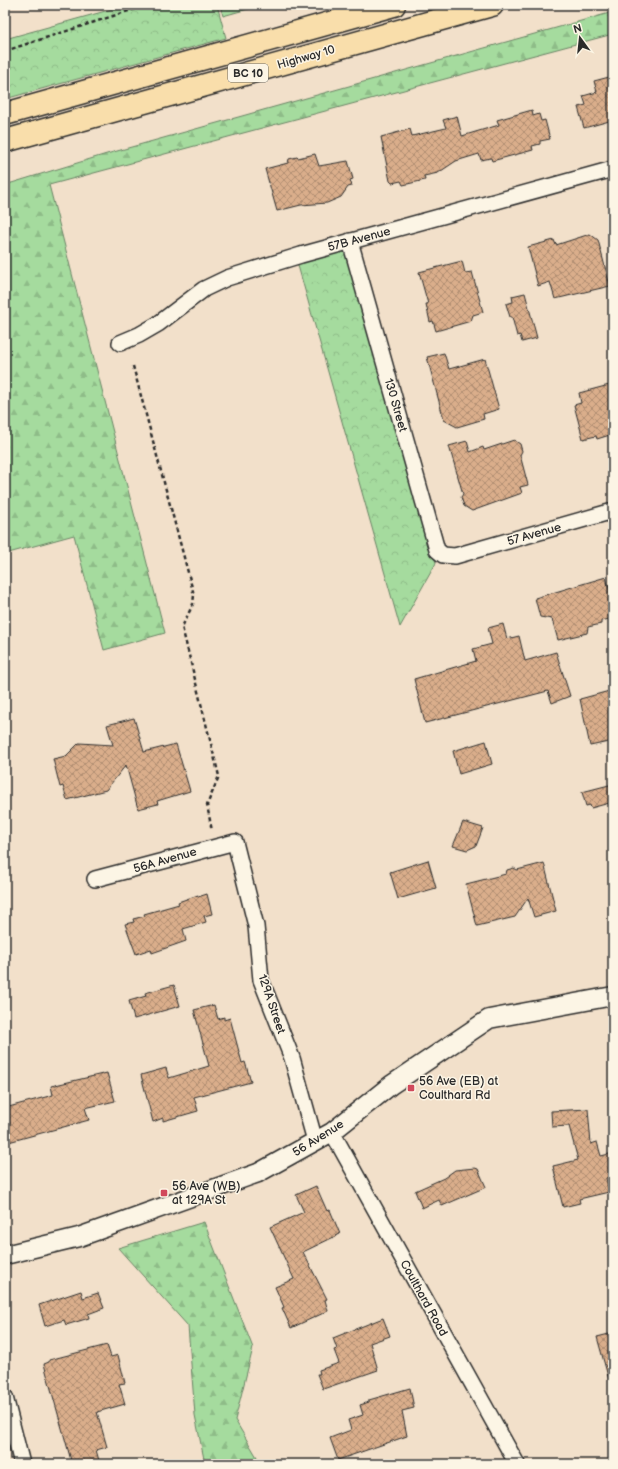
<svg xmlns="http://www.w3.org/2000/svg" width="618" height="1469" font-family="'Balsamiq Sans',sans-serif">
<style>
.forest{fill:url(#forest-firs);stroke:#688364}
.park{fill:url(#park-crowns);stroke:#688364}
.building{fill:url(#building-cross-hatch);stroke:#2b2b2b}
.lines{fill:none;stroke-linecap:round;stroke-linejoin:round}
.minor-casing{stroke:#2b2b2b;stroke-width:18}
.tertiary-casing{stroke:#2b2b2b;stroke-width:21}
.trunk-casing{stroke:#2b2b2b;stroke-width:25}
.path{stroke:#2b2b2b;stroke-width:2.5;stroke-dasharray:4 3;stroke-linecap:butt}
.minor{stroke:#fcf5e5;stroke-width:15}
.tertiary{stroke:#fcf5e5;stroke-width:18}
.trunk{stroke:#f9deab;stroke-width:22}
.poi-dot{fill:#d1495b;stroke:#fcf5e5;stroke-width:1.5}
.labels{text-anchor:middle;stroke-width:3;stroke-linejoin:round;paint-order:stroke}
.shield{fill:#fcf5e5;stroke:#6a6863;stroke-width:1}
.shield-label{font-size:11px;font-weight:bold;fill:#2b2b2b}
.street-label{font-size:12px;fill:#2b2b2b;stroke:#fcf5e5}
.poi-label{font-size:12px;fill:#2b2b2b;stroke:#fcf5e5;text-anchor:start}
</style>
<defs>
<pattern id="forest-firs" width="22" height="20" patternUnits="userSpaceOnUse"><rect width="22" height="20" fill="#a5db9e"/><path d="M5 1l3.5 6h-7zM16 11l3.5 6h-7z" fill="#8ebc88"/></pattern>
<pattern id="park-crowns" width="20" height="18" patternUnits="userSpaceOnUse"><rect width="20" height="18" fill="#a5db9e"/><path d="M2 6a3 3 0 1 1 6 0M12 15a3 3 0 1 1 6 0" fill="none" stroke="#8ebc88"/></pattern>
<pattern id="building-cross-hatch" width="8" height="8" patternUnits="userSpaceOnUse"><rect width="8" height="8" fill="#daae8b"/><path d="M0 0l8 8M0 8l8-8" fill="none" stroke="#b18e72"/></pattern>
</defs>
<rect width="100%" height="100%" fill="#f2e0ca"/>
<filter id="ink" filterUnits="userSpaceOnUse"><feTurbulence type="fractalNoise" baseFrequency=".025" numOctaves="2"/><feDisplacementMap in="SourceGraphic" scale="8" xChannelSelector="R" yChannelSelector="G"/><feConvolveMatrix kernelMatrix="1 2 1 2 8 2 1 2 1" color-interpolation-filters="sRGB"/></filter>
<g filter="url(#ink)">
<path class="forest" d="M613,12v22l-564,151 116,448 -61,17 -30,-115 -69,19v-369l105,-32z
M204,1222l49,126 -18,72 26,44h-56l-10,-49 -7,-89 -70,-78z"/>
<path class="park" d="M127,5h90l9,33 -221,61v-60z
M220,5h42l-39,11z
M347,249l10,18 79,296 -36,64 -103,-365z"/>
<path class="building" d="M613,76v44l-29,8 -6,-21 8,-2 -3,-9 14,-4 -3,-11z
M532,110l1,6 6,-2 2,7 4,-1 5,19 -10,2v3l-8,2 1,4 -41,11 -1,-3 -10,2 -2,-6 -23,7 -18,12 -14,3 1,4 -22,5 -2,-4 -9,2 -2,-2 -9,-44 29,-8 2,7 34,-8 -3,-8 14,-4 5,20 37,-11 -2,-5z
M315,154l4,12 29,-5 5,18 -3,1 2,6 -4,1 -7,10 -14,6 -26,2 -24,6 -12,-42 23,-6 1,-4 8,-2 1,1z
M590,234l8,6 12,46 -55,13 -5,-17 -12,4 -10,-39 26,-7 2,5z
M462,261l3,12 7,-1 11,40 -10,3 -2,6 -35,10 -3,-10 -3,1 -4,-18h2l-9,-32z
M525,293l12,45 -15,4 -2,-7 -3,1 -5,-19h-2l-4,-13 7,-2 -1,-6z
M444,353l5,16 36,-10 14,50 -16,5 1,5 -27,8 -13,-7 -17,-63z
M613,384v50l-16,5 -1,-3 -13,3 -9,-34 7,-2 -2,-10z
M514,440l6,4 2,7 -2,4 8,30 -8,2 2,6 -50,18 -8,-5 -3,-9 2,-3 -14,-48 18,-5 3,11 13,-5 1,3z
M606,577l7,27v14l-12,3v3l-13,3 -1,6 -29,7 -6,-21 -12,-2 -5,-19z
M503,624l4,15 12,-3 6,25 31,-9 14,44 -18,7 -4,-12 -123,32 -11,-44 62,-18 -3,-12 19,-5 -4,-16z
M613,690v51l-23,5 -10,-47z
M134,718l10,34 32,-8 14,47 -33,10 1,3 -20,5 -12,-44 -20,25 -39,10 -4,-14 -3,1 -7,-28 13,-3 13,-13 34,2 -6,-20z
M486,741l6,23 -33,10 -6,-23z
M613,784v18l-22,6 -1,-3 -4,1 -4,-14z
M463,822l20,6 -7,18 -9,4 -14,-4z
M428,860l8,28 -38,11 -8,-27z
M544,863l12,48 -22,6 -6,-19 -13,19 -38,9 -11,-42 40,-10 1,-4 7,-2 3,2z
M207,894l5,20 -8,2 2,6 -23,7 3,12 -34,12 -1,-4 -15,5 -11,-30 9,-2 -1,-3 12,-3 -1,-2 35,-10 -1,-2 20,-7v2z
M174,985l6,21 -46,13 -5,-18 17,-5 -1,-3z
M214,1005l4,14 6,-2v3l6,-2 12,45 3,-1 6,20 -57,15 4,14 -35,10v-3l-10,4 -12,-47 25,-7 3,10 40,-12 -15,-56z
M107,1073l8,28 -30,7 4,12 -84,23v-35l48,-13 -2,-9z
M588,1109l3,35 6,-2 4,14 12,-3v23l-7,2 3,14 -30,7 1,4 -17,4 -10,-41 25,-6 -9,-34 -17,1 -1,-16z
M475,1168l3,1 8,18 -44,19 -3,-6 -17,8 -7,-17 29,-13 11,-8z
M316,1186l11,25 3,-1 10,24 -37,18 24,47 -2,1 3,11 -37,17 -9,-20 2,-1 -9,-20 19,-8 -24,-52 34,-15 -8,-17z
M81,1291l2,7 15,-5 6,15 -16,6 1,4 -23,7 -2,-5 -19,6 -6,-21z
M383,1318l7,18 -20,7 8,27 -55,19 -6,-15h3l-1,-4 20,-7 -5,-13 3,-1 -4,-11z
M613,1333v46l-4,1 -12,-43z
M107,1345l4,12 7,-2 7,28 -6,1 6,20 -28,8 10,35 -11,3 4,14h-28l-28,-100 5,-2v-2z
M410,1388l4,20 -12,3 5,25 -69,24 -8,-22 21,-8 -3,-10 15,-5 -3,-10 9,-3v-2z"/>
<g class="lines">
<g class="minor-casing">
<path id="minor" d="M350,241l87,309 6,5 12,1 158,-45
M120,343l19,-8 19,-11 46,-35 23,-11 74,-23 312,-86
M95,879l140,-37 21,84 5,54 31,78 23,83
M332,1132l185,332
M5,1397l17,67"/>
</g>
<g class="tertiary-casing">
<path id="tertiary" d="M5,1255l74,-18 179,-64 74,-41 59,-47 98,-66 124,-23"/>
</g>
<g class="trunk-casing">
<path id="trunk" d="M5,114l389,-109
M5,141l487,-136"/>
</g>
<path class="path" d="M5,51l142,-46
M133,366l61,229 -1,9 -11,23 37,149 -12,29 5,26"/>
<use href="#minor" class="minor"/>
<use href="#tertiary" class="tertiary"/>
<use href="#trunk" class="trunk"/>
</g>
</g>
<g class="poi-dot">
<rect x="407" y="1084" width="8" height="8" rx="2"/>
<rect x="160" y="1189" width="8" height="8" rx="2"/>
</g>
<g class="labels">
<rect class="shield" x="228" y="64" width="40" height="18" rx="3"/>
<g class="shield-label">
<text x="248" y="77">BC 10</text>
</g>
<g class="street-label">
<text transform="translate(306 57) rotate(-16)" y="4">Highway 10</text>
<text transform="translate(359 239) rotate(-15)" y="4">57B Avenue</text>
<text transform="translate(396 405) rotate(74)" y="4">130 Street</text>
<text transform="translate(534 534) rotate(-16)" y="4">57 Avenue</text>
<text transform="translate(165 860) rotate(-16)" y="4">56A Avenue</text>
<text transform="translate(272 1004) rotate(71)" y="4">129A Street</text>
<text transform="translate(318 1138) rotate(-32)" y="4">56 Avenue</text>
<text transform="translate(424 1298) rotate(61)" y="4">Coulthard Road</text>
</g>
<g class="poi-label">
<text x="419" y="1085">56 Ave (EB) at<tspan x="419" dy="14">Coulthard Rd</tspan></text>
<text x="172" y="1190">56 Ave (WB)<tspan x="172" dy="14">at 129A St</tspan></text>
</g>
</g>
<rect width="618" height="1469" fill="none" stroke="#fcf5e5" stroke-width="20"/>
<rect x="10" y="10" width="598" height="1449" fill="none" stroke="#2b2b2b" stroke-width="1.5" filter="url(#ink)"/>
<g transform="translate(580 38) rotate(345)" stroke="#fcf5e5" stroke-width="3" paint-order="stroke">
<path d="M0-3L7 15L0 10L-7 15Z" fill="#2b2b2b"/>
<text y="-6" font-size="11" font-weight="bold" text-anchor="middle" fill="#2b2b2b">N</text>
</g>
</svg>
